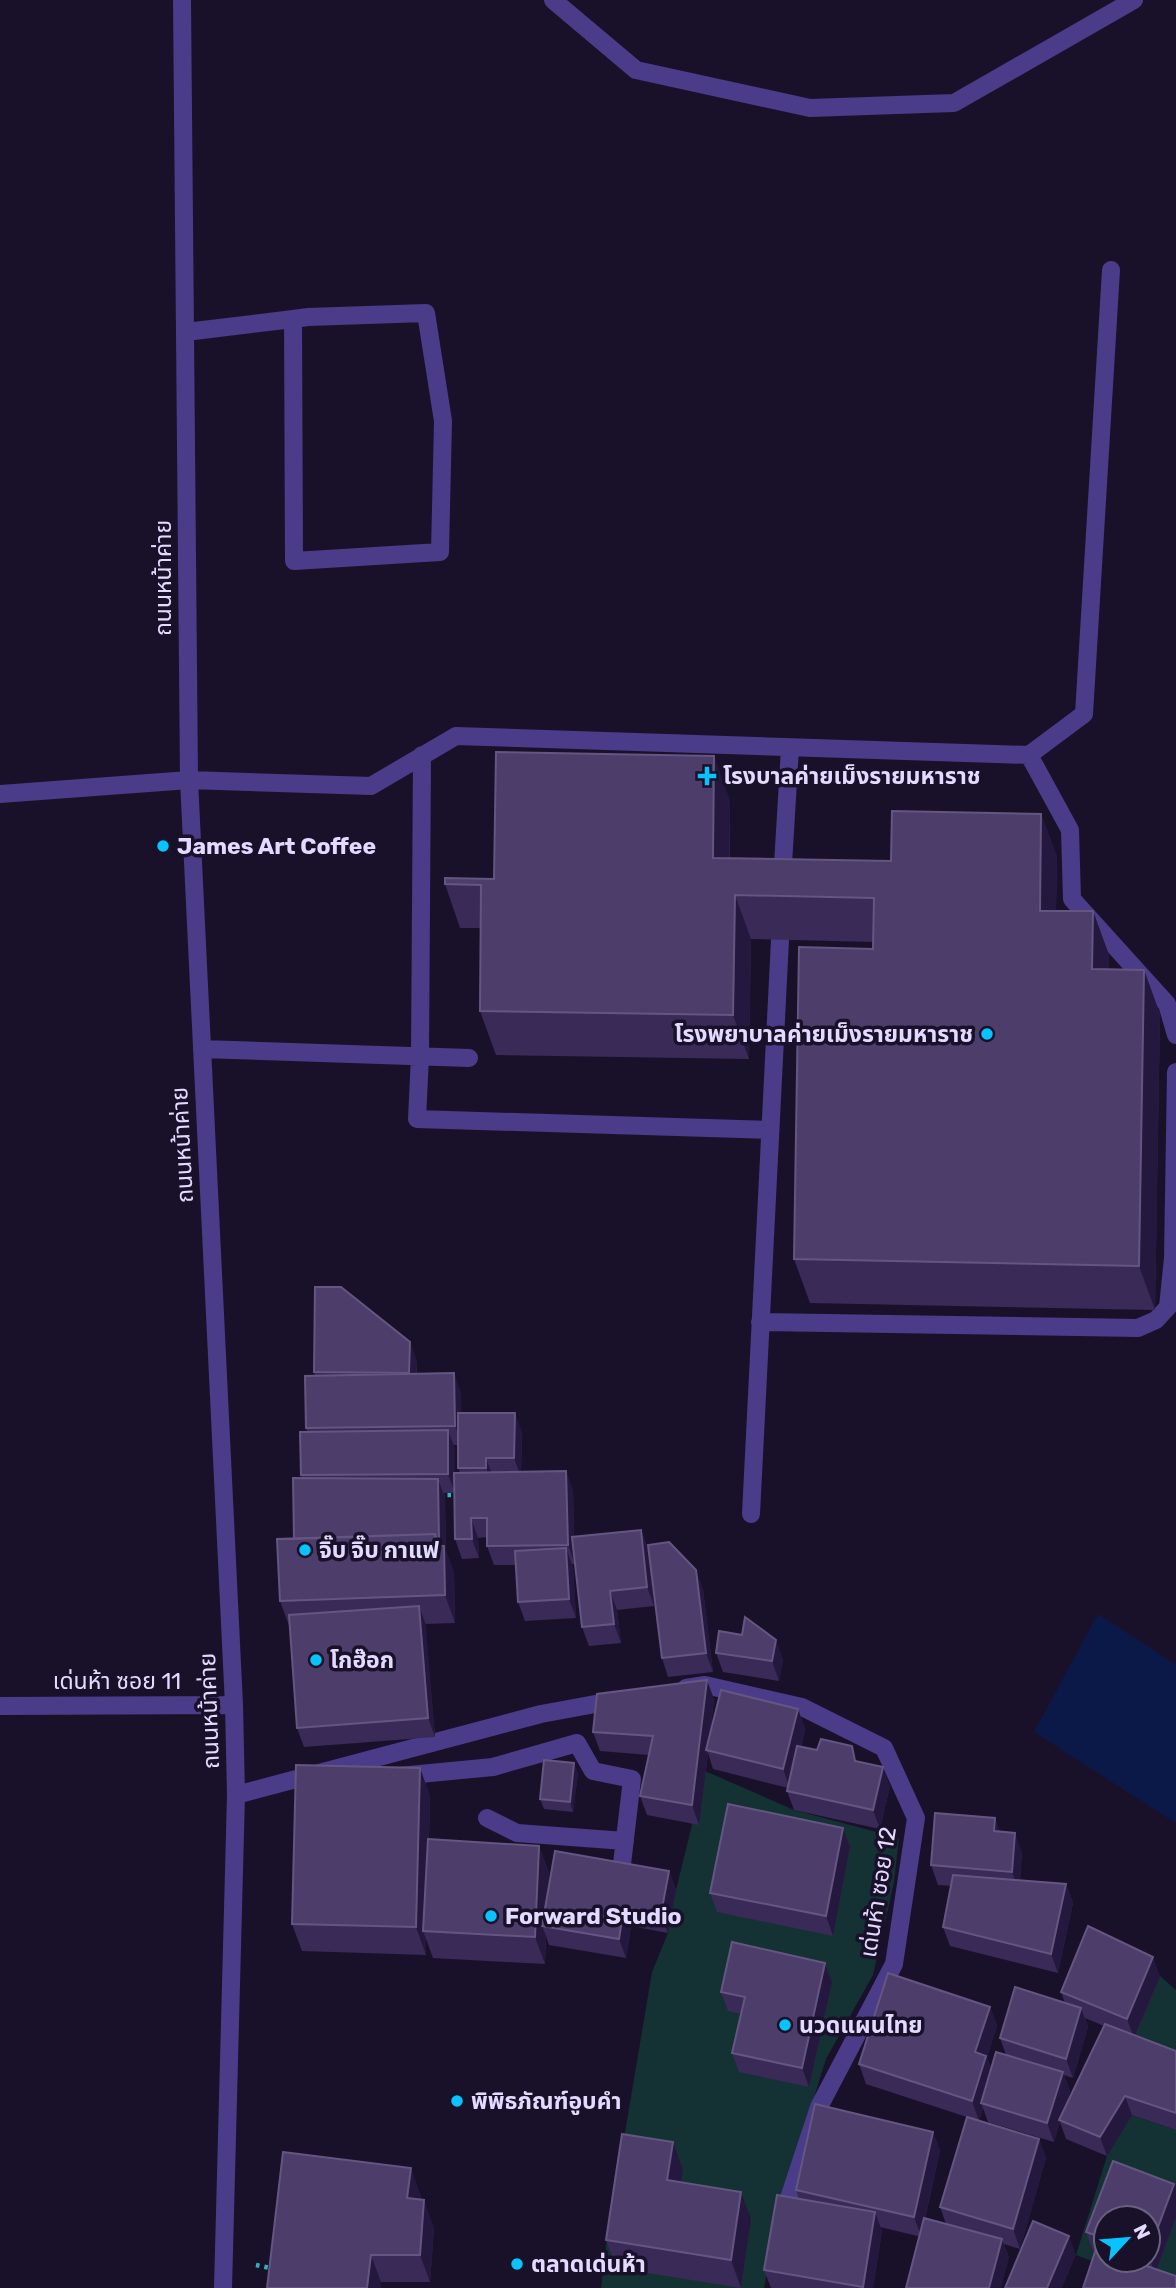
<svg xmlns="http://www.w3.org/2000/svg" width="1176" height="2288" font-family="Rubik,'Noto Sans Thai',sans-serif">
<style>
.green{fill:#143134;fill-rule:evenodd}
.water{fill:#0b1949}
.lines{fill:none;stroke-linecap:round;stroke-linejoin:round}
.path{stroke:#31b1bc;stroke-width:4.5;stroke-dasharray:3.5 5;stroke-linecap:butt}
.minor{stroke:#4a3c89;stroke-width:18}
.wall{fill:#3a2a58;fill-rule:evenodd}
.shaded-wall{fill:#25183e}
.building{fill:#4c3d6a;stroke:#645681;stroke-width:2}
.poi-dot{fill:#07c3fe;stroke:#19112a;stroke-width:2.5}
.labels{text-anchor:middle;stroke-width:7;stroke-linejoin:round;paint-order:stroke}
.street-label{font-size:23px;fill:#e3daff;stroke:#19112a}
.poi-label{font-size:23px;font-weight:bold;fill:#e3daff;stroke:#19112a;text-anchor:start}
</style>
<rect width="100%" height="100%" fill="#19112a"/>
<path class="green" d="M705,1771l89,39 105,28 -5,44 -21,93 -47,84 -47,150 -15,79h-163l5,-43 46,-273 16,-39 8,-43z
M1160,1976l16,14v78l-46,-18z
M1132,2115l44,15v158h-10l-90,-33 31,-99zM1106,2218h42v42h-42z"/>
<path class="water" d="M1098,1614l78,51v158l-142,-91z"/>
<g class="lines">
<path class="path" d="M439,1495h17
M256,2265l19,4"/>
<path class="minor" d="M182,0l7,780 45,925 2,90 -13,493
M553,0l83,70 174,38 144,-5 180,-103
M186,332l107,-13 15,-2 118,-4 17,108 -3,131 -146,9 -1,-242
M422,755l-2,301 -3,63 353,11
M1029,755l41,75 2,69 95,105 9,31
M0,794l189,-14 182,6 85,-50 573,19 55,-41 27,-444
M782,881l8,-133
M202,1049l267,9
M760,1322l378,6 18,-8 12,-13 5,-49 3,-186
M751,1514l29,-574
M686,1688l19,-3 97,22 82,41 32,70 -22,146 -75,143 -30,91
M0,1706l234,-1
M399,1776l94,-9 84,-24 16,28 39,8 -10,85
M236,1795l305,-81 76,-14
M487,1818l30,15 108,8"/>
</g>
<path class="wall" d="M730,800v58l161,3 150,-47 16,43 -1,54h37l16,44v14l35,1 16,44 -5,296 -345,-7 -16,-44 79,-310 1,-7 -123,-3 -2,120 -253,-4 -16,-44v-83h-20l-15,-44 49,-5z
M417,1361v13l44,19v20l61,19 -1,39 52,19 1,47 67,-7 7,19 6,57 -37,4 4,33 -32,3 -7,-19 -7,-63h-3l1,3 3,51 -51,3 -7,-19 -2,-37h-22l-7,-19v-9l-9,1 1,20 -17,1 -7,-20 -1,-46h-10l1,5 1,53 8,22 1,50 -30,1 10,113 -131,10 -7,-19 -7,-100 -10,-27 14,-62 13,-108 -1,-3 9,-52 -1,-4zM453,1445h5v23l2,4 -5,1v-24z
M703,1589l10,83 -45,5 -6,-19z
M742,1635l41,24 -4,22 -56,-9 -7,-19z
M714,1699l-4,36 88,-26 7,20 -4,18 56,14 33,25 -10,43 -86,-19 -7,-19 1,-3 -75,-19 -5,-16 -9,72 -52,-10 -7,-19 9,-41 -49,-4 -7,-19z
M420,1768l10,28 -1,43 110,7 10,27 -1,16 121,-18 7,19 -8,43 -37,-7 -5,32 -77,-13 -3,-9 -1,28 -112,-6 -7,-19v16l-124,-4 -10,-27z
M578,1773l-5,39 -29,-3 -4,-10z
M995,1818l5,14 22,20 -2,28 46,4 7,19 -15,70 -108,-27 -7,-19 8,-41 -13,-1 -7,-20z
M843,1828l7,19 -17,89 -116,-24 -7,-19z
M825,1963l7,19 -23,105 -70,-15 -7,-19 9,-39 -13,-3 -7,-19z
M1160,1976l-24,59 40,16v79l-44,-15 -25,41 -41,-17 -6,-17 -6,20 -66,-20 -5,-14 -4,13 -113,-37 -7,-20 131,-57 7,19 -10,31 4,12 15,-14 -6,-17 65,-35 -4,-11zM1085,2018l19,8 -41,87 7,-22 -6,-16 9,3 15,-51z
M933,2132l7,19 -15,68 21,5 -6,-17 99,-68 7,19 -26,91 -16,-5 5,14 -129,-31 2,4 -9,57h-102l-7,-18 35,-71 -3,-9z
M673,2142l10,28 -2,12 70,37 -10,69 -125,-20 -10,-28z
M1113,2161l61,23 2,4v29l-19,52 19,7v12h-93l12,-36 -2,-1 -7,-19zM1106,2218h42v42h-42z
M421,2196l-1,4 14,28 -4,54h-49v6h-114z"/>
<path class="shaded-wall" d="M714,756l16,44 -1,102 -16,-44z
M1041,814l16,43 -2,97 -15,-43z
M735,895l16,44 -2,120 -16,-44z
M1093,911l16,44 -1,57 -16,-43z
M1144,970l16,44 -5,296 -16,-44z
M410,1342l7,19 -1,31 -7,-19z
M454,1373l7,20 1,52 -7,-19z
M515,1413l7,19 -1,45 -7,-19z
M448,1430l7,19v44l-7,-19z
M486,1458l7,19v10l-7,-19z
M566,1471l7,19 2,74 -7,-19z
M438,1479l7,19 1,53 8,22 1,50 -10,-28 -10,-49v-12l9,26v-4l-5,-15z
M471,1518l7,20 1,20 -7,-19z
M641,1530l7,19 6,57 -7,-19z
M566,1548l7,19 3,51 -7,-19z
M696,1570l7,19 10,83 -7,-19z
M610,1591l7,19 4,33 -7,-19z
M419,1606l7,19 9,112 -7,-19z
M776,1640l7,19 -4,22 -7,-20z
M707,1680l7,19 -6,51h-2l2,3 -9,72 -7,-20z
M798,1709l7,20 -15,60 -7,-20z
M574,1763l4,10 -5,39 -3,-10z
M883,1767l7,19 -10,43 -7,-19z
M420,1768l10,28 -4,135h-3l3,8v16l-10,-28z
M995,1818l7,19 -8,-6z
M843,1828l7,19 -17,89 -7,-20z
M1015,1833l7,19 -3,39 -7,-19z
M539,1846l10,27 -2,53h-5l4,10 -1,28 -10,-27z
M669,1871l7,19 -8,43 -7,-19z
M1066,1884l7,19 -15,70 -7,-19z
M624,1907l7,19 -5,32 -7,-19z
M1153,1957l7,19 -26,62 -7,-19z
M825,1963l7,19 -23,105 -7,-19z
M990,2007l7,19 -10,31 6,18 -12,28 2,5 -4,13 -7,-20 3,-49z
M1081,2008l7,19 -15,51 -7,-19z
M1063,2072l7,19 -16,51 -7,-19z
M1125,2096l7,19 -25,41 -7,-19z
M933,2132l7,19 -19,85 -7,-19z
M1039,2139l7,19 -26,91 -7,-20z
M673,2142l10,28 -6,37 -10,-27z
M411,2168l10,28 -4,30 -10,-28z
M1174,2184l2,4v29l-21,57 -7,-20z
M741,2192l10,27 -10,69 -10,-28z
M424,2200l10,28 -4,54 -10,-27z
M875,2212l7,19 -9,57h-9z
M1069,2236l7,19 -14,33h-15z
M1002,2239l7,19 -8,30h-12z
M371,2255l10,27v6h-14z"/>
<path class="building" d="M496,752l218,4 -1,102 178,3 1,-50 149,3 -1,97h53l-1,58 52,1 -5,296 -345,-7 5,-312 74,2 1,-51 -139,-3 -2,120 -253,-4 1,-126 -36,-1v-6l49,1z
M315,1287h26l69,55 -1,31 -95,-1z
M454,1373l1,53 -149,2 -1,-52z
M458,1413h57l-1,45h-28v10h-28z
M448,1430v44l-147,1 -1,-43z
M566,1471l2,74 -81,1v-28h-16l1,21h-17l-1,-66z
M293,1478l145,1 1,62h-2l-2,-7 -141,5z
M641,1530l6,57 -37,4 4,33 -32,3 -10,-90z
M435,1534v12h9l1,49 -165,6 -3,-62z
M669,1542l27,28 10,83 -44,5 -14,-113z
M566,1548l3,51 -51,3 -3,-51z
M419,1606l9,112 -131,10 -8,-113z
M745,1617l31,23 -4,21 -56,-8 3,-22 23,4z
M707,1680l-15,125 -52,-9 13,-60 -60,-4 4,-38z
M721,1690l77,19 -15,60 -77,-19z
M821,1739l31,7 3,15 28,6 -10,43 -86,-19 10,-45 20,4z
M544,1760l30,3 -4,39 -30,-3z
M296,1765l124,3 -4,159 -124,-3z
M728,1804l115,24 -17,88 -116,-23z
M935,1813l60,5 -1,13 21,2 -3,39 -81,-7z
M428,1839l111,7 -4,91 -112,-6z
M555,1851l114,20 -8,43 -37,-7 -5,32 -77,-13z
M953,1875l113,9 -15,70 -108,-27z
M1088,1926l65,31 -26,62 -66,-27z
M732,1942l93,21 -23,105 -70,-15 13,-56 -24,-5z
M888,1973l102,34 -15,45 11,4 -14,45 -113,-37z
M1015,1987l66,21 -15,51 -66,-21z
M1105,2024l71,27v62l-51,-17 -25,41 -41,-17z
M996,2052l67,20 -16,51 -66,-20z
M815,2104l118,28 -19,85 -118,-27z
M967,2117l72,22 -26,90 -73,-22z
M622,2134l51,8 -6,38 74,12 -10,68 -125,-20z
M283,2152l128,16 -4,30 17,2 -4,55h-49l-4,33h-100z
M1113,2161l61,23 -26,70v-36h-42v21l-20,-7z
M777,2195l98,17 -12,75 -99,-17z
M924,2218l78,21 -13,49h-83z
M1033,2221l36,15 -22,52h-42z
M1096,2249l10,3v8h23l47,16v12h-93z"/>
<g class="poi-dot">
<path d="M703.5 765.5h7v7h7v7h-7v7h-7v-7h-7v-7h7z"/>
<circle cx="163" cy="846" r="7"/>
<circle cx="987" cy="1034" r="7"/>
<circle cx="305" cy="1550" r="7"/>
<circle cx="316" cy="1660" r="7"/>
<circle cx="491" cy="1916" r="7"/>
<circle cx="785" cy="2025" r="7"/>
<circle cx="457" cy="2101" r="7"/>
<circle cx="517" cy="2264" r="7"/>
</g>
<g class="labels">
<g class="street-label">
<text transform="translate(163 578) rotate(-90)" y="8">ถนนหน้าค่าย</text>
<text transform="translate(182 1145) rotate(-93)" y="8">ถนนหน้าค่าย</text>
<text x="117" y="1689">เด่นห้า ซอย 11</text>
<text transform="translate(209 1711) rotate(-92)" y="8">ถนนหน้าค่าย</text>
<text transform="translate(878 1892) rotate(-81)" y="8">เด่นห้า ซอย 12</text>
</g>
<g class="poi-label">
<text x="723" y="784">โรงบาลค่ายเม็งรายมหาราช</text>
<text x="177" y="854">James Art Coffee</text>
<text x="973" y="1042" text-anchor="end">โรงพยาบาลค่ายเม็งรายมหาราช</text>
<text x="319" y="1558">จิ๊บ จิ๊บ กาแฟ</text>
<text x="330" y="1668">โกฮ๊อก</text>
<text x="505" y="1924">Forward Studio</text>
<text x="799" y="2033">นวดแผนไทย</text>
<text x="471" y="2109">พิพิธภัณฑ์อูบคำ</text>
<text x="531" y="2272">ตลาดเด่นห้า</text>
</g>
</g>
<g transform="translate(1127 2239) rotate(64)"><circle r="33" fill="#19112a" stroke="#6a617f" stroke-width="2"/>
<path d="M0-5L12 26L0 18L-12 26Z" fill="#07c3fe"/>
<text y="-10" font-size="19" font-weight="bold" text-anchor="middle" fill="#e3daff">N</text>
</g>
</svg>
